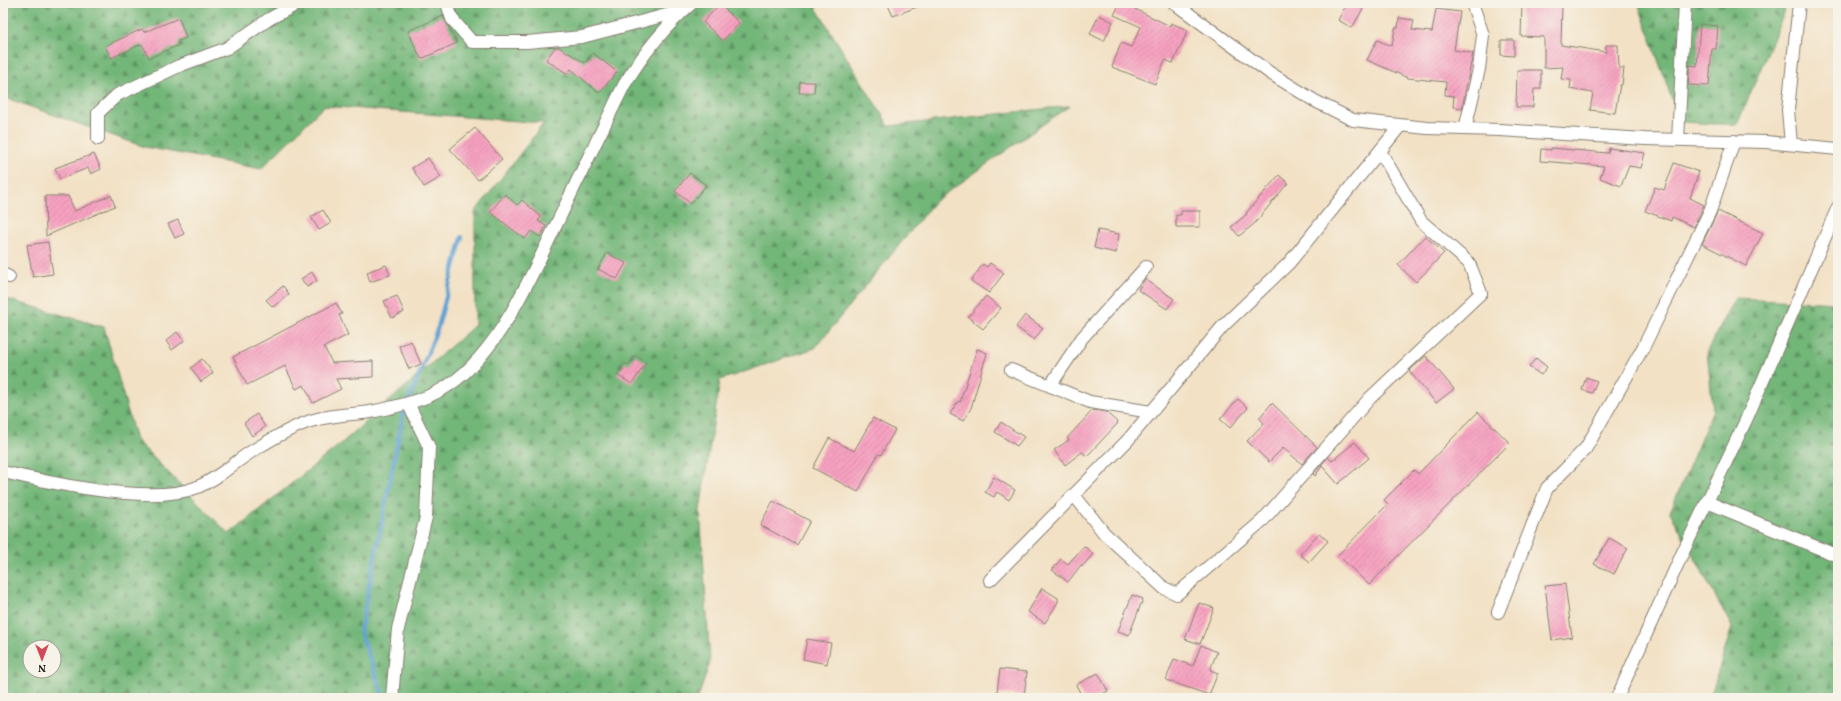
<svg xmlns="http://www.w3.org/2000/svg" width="1841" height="701" font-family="Vollkorn,serif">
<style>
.forest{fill:url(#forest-firs);stroke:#47694a;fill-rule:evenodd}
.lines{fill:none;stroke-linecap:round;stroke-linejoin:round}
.stream{stroke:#5fa1d3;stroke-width:4}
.building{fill:url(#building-hatch)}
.minor-casing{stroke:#877e70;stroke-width:14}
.minor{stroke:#fff;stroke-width:12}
</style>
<defs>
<pattern id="forest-firs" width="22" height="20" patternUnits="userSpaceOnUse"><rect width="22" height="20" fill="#72b678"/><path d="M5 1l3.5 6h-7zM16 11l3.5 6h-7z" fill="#5d9362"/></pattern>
<pattern id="building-hatch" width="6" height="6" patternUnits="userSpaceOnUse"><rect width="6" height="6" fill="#f6a1c0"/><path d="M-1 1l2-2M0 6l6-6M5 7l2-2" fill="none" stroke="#d28aa4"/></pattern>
</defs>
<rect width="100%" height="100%" fill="#f7f3e8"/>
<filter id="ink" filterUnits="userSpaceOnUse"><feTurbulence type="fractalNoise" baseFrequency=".025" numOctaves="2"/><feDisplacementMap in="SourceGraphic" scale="8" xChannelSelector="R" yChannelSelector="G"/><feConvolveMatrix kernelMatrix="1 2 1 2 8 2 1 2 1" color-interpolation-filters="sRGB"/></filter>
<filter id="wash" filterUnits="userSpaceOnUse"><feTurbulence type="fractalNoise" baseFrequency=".012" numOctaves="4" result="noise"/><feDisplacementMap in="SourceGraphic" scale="16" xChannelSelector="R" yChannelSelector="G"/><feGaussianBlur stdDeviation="0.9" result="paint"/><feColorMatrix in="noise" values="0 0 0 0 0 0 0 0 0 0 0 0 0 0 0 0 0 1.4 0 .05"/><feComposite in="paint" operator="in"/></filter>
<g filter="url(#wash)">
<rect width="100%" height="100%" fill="#f2e1c5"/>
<path class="forest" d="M3,3h810l76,123 180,-20 -134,95 -120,147 -95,32 -20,130 10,152 -12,36h-695v-400l101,29 32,113 93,94 114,-92 132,-117v-113l69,-89 -220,-17 -63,63 -116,-22 -142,-50zM30,647h24v24h-24z
M1638,3h147l-1,10 -47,112 -57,-3z
M1735,298l103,5v395h-128l22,-71 -62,-115 43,-102 -6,-59z"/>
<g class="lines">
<path class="stream" d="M384,698l-24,-66 43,-217 35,-88 24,-90"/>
</g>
<g id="blocks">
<path class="building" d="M887,3h38v1l-32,12z
M1120,3h18l-3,6 35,17 1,-3 17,7 -15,33 -8,-3 -10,24 -43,-17 9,-24 10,4 10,-20 -27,-12z
M1347,3h19l-14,25 -14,-8z
M720,4l19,19 -16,18 -20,-19z
M1522,5l40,1 -1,39 45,7v-7h12l1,23h5l-2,17h-2l-5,28 -25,-3 3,-17 -23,-4 1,-9 -10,-1 2,-12 -19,1v-31l-23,-1z
M1436,9l24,3 -6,38 19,3 -11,55 -9,-1 1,-11 -9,-1 1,-13 -38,-4 -41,-18 10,-20 15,6 3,-18h3l1,-10 15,2 -2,10 20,2z
M1099,15l14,7 -9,19 -14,-7z
M443,16l14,27 -36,16 -13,-28z
M179,18l7,20 -8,3 1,4 -30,13 -7,-14 -31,14 -6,-12 37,-17 2,3z
M1700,24l18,2 -2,23h-4l-3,37 -21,-1 1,-20 8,1z
M1501,40h13v16l-13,-1z
M555,47h4l26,16 8,-10 24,19 -18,21 -28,-24 -3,5 -22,-14z
M1517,70h24v19h-7l-1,18h-17z
M800,82h15l-1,11h-15z
M475,128l27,31 -24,21 -28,-31z
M1551,148l57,5 1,-5 36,5 -4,15 -12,-2 -8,20 -21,-8 4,-12 -64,-5 1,-12 10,1z
M94,154l7,15 -10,5 -3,-6 -28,11 -5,-11z
M428,158l13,19 -17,10 -12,-19z
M1674,163l25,9 -9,26 14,7 -10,22 -22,-10 -1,4 -26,-10 10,-24 9,3z
M690,173l16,12 -15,19 -16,-13z
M1279,175l9,8 -34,41 -15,12 -8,-9 16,-13 -1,-1z
M505,194l12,11 5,-5 19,17 -3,4 8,5 -6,11 -9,-6 -6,8 -35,-27z
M111,195l4,11 -69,30 -1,-40h23l7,15z
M323,210l8,13 -12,7 -8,-13z
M1181,211h19v16h-24v-12h5z
M1718,211l45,22 -17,33 -44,-22z
M178,220l6,14 -9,4 -7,-14z
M1098,230l21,4 -3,19 -22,-5z
M1425,236l19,17 -28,29 -18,-17z
M48,242l5,32 -20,3 -6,-32z
M607,253l19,10 -9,16 -19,-10z
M990,263l14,10 -15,20 -18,-12 12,-17 4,3z
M386,265l4,10 -20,7 -3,-10z
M312,272l5,9 -10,6 -6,-8z
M1145,279l29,20 -7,10 -29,-19z
M283,286l6,8 -16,13 -7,-7z
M397,296l7,16 -12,6 -8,-17z
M986,296l15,12 -18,21 -15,-12z
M336,303l6,11 -3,1 9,20 -24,12 8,16 41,-2v16l-37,2 5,10 -28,14 -9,-18 -8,4 -11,-23 -38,19 -14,-28z
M1025,315l18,13 -9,12 -18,-13z
M177,332l7,9 -12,9 -6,-9z
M411,341l10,23 -12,5 -10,-23z
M977,349l10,4 -16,55 -8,13 -13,-7 8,-13 2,1z
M635,355l11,8 -14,21 -15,-9 8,-12 4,2z
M1426,356l28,33 -18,14 -27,-32z
M1536,358l11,9 -6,8 -12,-8z
M202,359l11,14 -12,9 -10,-14z
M1586,377l11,4 -5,12 -10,-3z
M1238,399l10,9 -18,20 -10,-9z
M1272,403l45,44 -15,17 -19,-16 -14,14 -22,-21 17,-18 -5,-5z
M1093,410l13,2 12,11 -31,33 -5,-4 -17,13 -11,-15 15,-10 -2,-2z
M1478,412l32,31 -141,142 -31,-30 50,-51 -4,-4 30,-30 4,4z
M257,414l8,13 -13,9 -8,-13z
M873,418l22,12 -14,25 -3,-1 -20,38 -45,-24 16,-30 25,13z
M1001,422l23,15 -7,9 -22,-14z
M1355,442l14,16 -31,26 -16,-18 -7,10 -2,-2 15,-17 4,4z
M994,477l21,13 -6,10 -12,-8 -3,5 -9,-5z
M773,501l37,20 -13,24 -37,-20z
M1319,533l9,8 -19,21 -9,-8z
M1609,538l19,10 -14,26 -20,-10z
M1084,546l9,8 -11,13 -1,-2 -13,17 -16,-12 9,-11 7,5z
M1565,584l7,53 -20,3 -7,-54z
M1042,588l16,10v4l-13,21 -17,-11z
M1132,595l11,4 -14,36 -11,-4z
M1199,603l15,5 -14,36 -15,-5z
M807,639l24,4 -4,21 -24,-5z
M1201,645l16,7 -7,18 8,3 -9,22 -43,-15 8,-21 19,7z
M1000,669l27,3 -3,24 -27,-3z
M1098,673l10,18 -13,7h-12l-7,-13z"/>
</g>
</g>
<g filter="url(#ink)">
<use href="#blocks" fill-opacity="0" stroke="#877e70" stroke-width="1"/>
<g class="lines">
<g class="minor-casing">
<path id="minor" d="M447,3l5,16 20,23h55l55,-5 100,-26
M1174,3l96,70 45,28 38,19 74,8 73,2 145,9 121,3 72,7
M1465,129l14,-60 4,-34 -11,-32
M98,139v-26l19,-18 62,-29 48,-18 42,-29 30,-16
M1678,140l7,-137
M1791,144l-3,-34 11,-107
M3,274l6,3
M1011,370l79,32 61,10
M1050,386l32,-48 64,-71
M3,472c47,11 148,33 192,16 22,-8 39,-26 59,-38 16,-10 33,-20 51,-27 20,-8 44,-8 65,-11 21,-4 52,-11 71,-22 57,-32 90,-115 118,-171 21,-45 43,-89 65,-134 19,-31 40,-58 68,-82
M1074,495l30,38 60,55 13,6 86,-74 107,-122 111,-105 -12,-30 -48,-42 -41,-70
M1707,502l131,54
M990,580l138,-140 95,-114 66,-63 111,-137
M1498,612l49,-124 39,-40 58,-102 66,-135 24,-70
M392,698l6,-69 28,-112 3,-70 -21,-44
M1617,698l66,-146 63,-132 92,-213"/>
</g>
<use href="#minor" class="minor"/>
</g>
</g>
<rect width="1841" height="701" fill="none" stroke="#f7f3e8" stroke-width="16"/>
<g transform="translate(42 659) rotate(180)"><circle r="19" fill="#f7f3e8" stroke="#9f9d96"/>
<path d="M0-3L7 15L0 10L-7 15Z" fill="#d1495b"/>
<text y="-6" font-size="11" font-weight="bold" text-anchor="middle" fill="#1c1c1c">N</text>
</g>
</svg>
